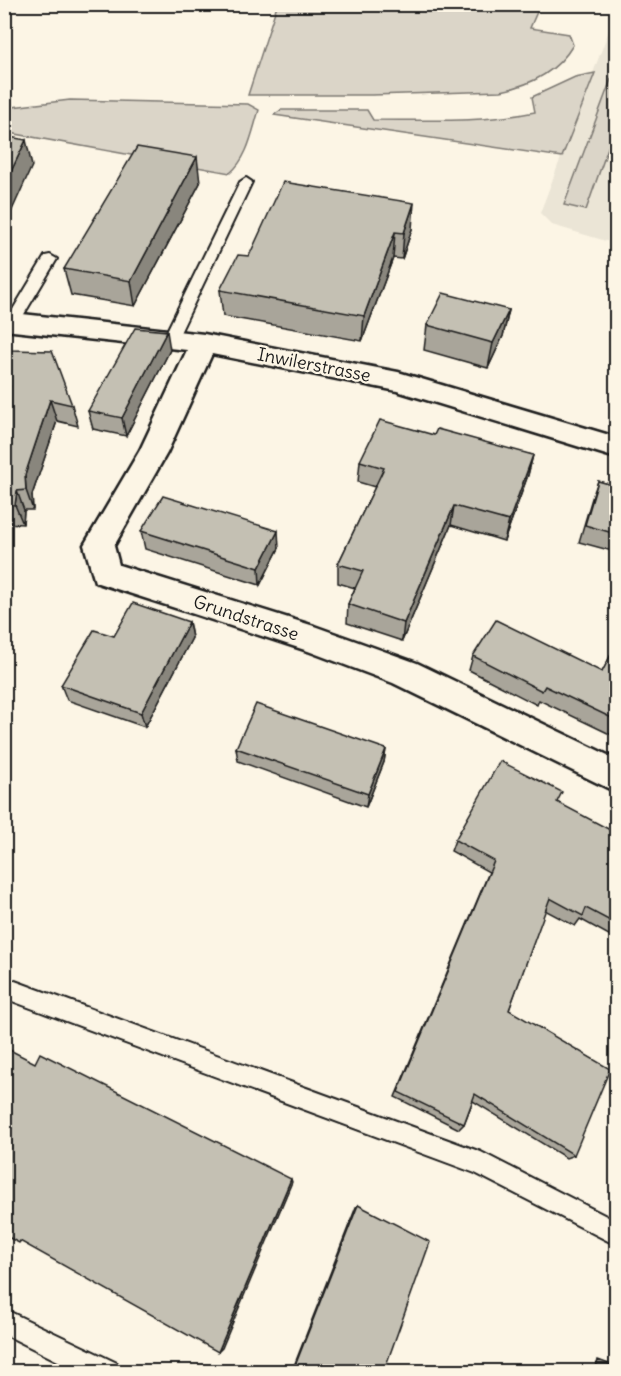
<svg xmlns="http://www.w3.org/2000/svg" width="621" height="1376" font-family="Delius,sans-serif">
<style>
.built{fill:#ebe5d6}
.green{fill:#dbd5c8;stroke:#7c7872;stroke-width:1.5}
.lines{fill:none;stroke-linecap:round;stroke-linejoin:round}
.service-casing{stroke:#1c1c1c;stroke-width:4}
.minor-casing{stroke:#1c1c1c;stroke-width:5}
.service{fill:#fcf5e5;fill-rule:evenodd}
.minor{fill:#fcf5e5;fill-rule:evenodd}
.wall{fill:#a9a59a;stroke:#1c1c1c;stroke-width:1.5}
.shaded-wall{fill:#89867d;stroke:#1c1c1c;stroke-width:1.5}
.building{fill:#c4c0b3;stroke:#1c1c1c;stroke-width:1.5}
.labels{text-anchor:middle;stroke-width:4.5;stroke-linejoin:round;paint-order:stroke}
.street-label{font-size:18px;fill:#1c1c1c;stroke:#fcf5e5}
</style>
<rect width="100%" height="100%" fill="#fcf5e5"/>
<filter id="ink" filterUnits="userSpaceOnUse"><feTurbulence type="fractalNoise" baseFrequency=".0167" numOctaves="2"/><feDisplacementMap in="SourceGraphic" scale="12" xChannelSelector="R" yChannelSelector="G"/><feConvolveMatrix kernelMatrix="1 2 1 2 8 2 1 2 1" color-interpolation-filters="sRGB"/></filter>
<g filter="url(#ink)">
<path class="built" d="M616,12v232l-64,-19 -12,-12z"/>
<path class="green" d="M277,5h263l-10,23 39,6 4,11c-16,27 -42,40 -72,46l-129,4h-124z
M616,66v59l-30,85 -22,-5z
M595,73l-33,84 -288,-42 7,-5h86l6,10c54,0 109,3 162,-8l-3,-15 43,-20z
M70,100l178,4 11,6c-7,22 -11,48 -29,63l-225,-41 -1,-24z"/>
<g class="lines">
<g class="service-casing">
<path id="service" d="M246,178l6,4 -75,157 -2,3h-10l-2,-3 77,-157z
M50,255l7,4 -37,62 -7,5 -5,-2 -2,-3 39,-65z
M4,977l477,175 135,69v24l-141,-72 -471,-175z
M4,1309l113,54 3,9h-40l-76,-38z"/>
</g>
<g class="minor-casing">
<path id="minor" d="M4,312l200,22 194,38 218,65v21l-219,-67 -185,-37 -45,99 -53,93 5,19 195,61 103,37 199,96v33l-223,-109 -85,-32 -213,-69 -11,-37 56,-95 47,-100 -183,-20z"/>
</g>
<use href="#service" class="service"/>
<use href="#minor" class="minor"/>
</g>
<path class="wall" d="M200,183l-65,123 -64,-11 -7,-26z
M412,229l-10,30 -9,-1 -31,83 -139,-25 -3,-26 29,-34z
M509,310l-6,26 -15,32 -64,-18 3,-25z
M4,347l68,58 6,21 -21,-5 -25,74 1,15h-9l-1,14 -19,-1z
M170,350l-44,86 -33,-7 -5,-18z
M616,418v17l-4,-2z
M434,435l99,20 -5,20 -24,66 -53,-16 -49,116 -55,-18 1,-19 7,-16 -17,-5v-19l37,-77 -17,-5 2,-21z
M598,481l18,5v66l-37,-10 13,-44z
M141,531l138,17 -19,37 -115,-36z
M189,622l3,16 -47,89 -78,-27 -6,-15 53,-49z
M616,645v92l-77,-37 -2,5 -68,-35 4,-14 129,16z
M236,748l150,1 -2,13 -18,45 -128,-46z
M557,802l59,40v97l-36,-20 -5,7 -30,-16 -36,100 65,145 -8,3 -93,-57 -9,23 -5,5 -64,-32 94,-225 -38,-21 4,-11z
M358,1205l26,166h-92l64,-164z
M598,1360l14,5 4,6h-21z"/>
<path class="shaded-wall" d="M26,140l6,26 -28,62v-42z
M197,157l3,26 -65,123 -4,-25z
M414,203l-2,26 -10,30 2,-26z
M395,232l-2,26 -31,83 2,-25z
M509,310l-6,26 -15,32 5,-25z
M167,331l3,19 -44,86 -4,-18z
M50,400l7,21 -25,74 1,15 -7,-20 -1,-15z
M533,455l-5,20 -24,66 5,-20z
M17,491l7,19 -1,14 -8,-19z
M454,506l-3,19 -49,116 2,-18z
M278,531l1,17 -19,37 -1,-17z
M189,622l3,16 -47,89 -4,-14z
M386,749l-2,13 -18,45 2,-13z
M291,1179l1,3 -70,166 -4,4z"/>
<path class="building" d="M4,136l22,4 -22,46z
M137,147l60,10 -66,124 -67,-12z
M283,182l131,21 -10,30 -9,-1 -31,84 -144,-26 18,-35 11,1z
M443,293l66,17 -16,33 -66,-18z
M135,328l32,3 -45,87 -34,-7z
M4,347l7,3 41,1 20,54 -22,-5 -25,75 1,15 -9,1 -2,14 -11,-1v-103l6,-15 -6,-3z
M380,420l54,15 3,-6 96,26 -24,66 -55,-15 -50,117 -56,-19 15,-33 -25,-7 46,-96 -24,-7z
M598,481l18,5v48l-31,-9z
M163,496l115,35 -19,37 -118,-37z
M133,603l56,19 -48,91 -80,-28 33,-55 20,6z
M496,620l106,52 14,-27v75l-71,-34 -3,5 -69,-35z
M256,704l130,45 -18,45 -132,-46z
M500,761l62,31 -5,10 59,31v91l-30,-16 -3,8 -33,-18 -41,112 101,59 -36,86 -99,-61 -11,30 -66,-32 96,-231 -39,-21z
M4,1047l31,16 5,-10 251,126 -73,173 -198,-111 -1,2 -15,-8z
M358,1205l72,37 -46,129h-91z
M612,1365l4,3v3h-5z"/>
</g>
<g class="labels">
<g class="street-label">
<text transform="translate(314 365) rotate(11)" y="6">Inwilerstrasse</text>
<text transform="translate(246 618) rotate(18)" y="6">Grundstrasse</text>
</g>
</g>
<rect width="621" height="1376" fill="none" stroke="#fcf5e5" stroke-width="24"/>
<rect x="12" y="12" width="597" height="1352" fill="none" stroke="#1c1c1c" stroke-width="2" filter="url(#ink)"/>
</svg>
